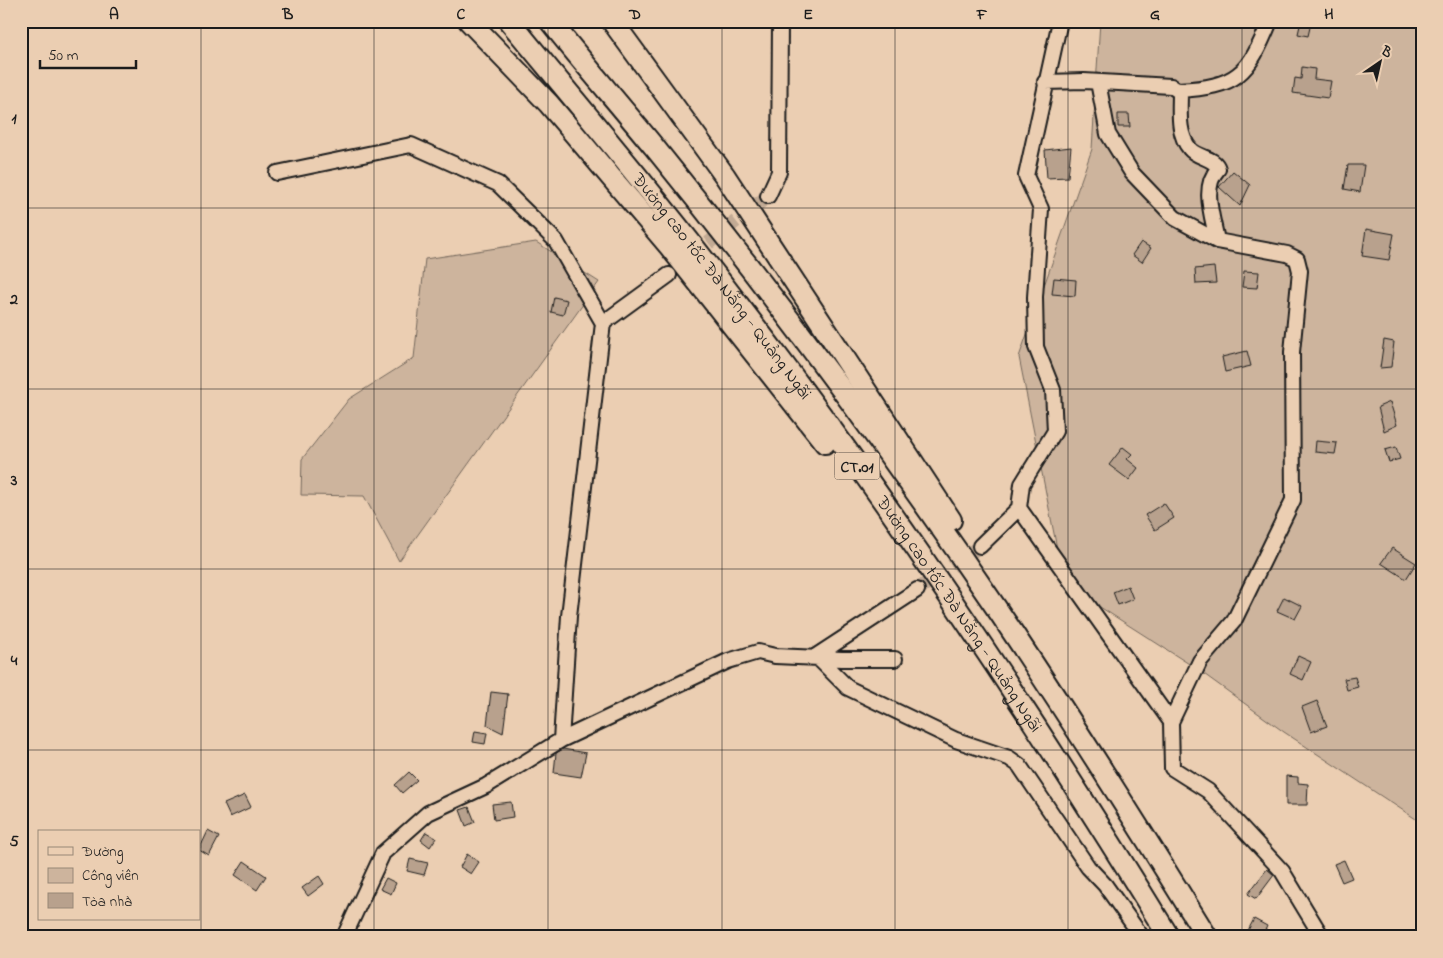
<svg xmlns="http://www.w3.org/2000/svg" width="1443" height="958" font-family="'Indie Flower',sans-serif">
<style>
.green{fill:#cdb49d;stroke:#74685c}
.building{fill:#b8a18d;stroke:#1c1c1c}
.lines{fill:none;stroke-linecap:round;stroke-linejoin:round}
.minor-tunnel{stroke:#c2aa94;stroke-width:14;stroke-dasharray:14 7;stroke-linecap:butt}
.minor-casing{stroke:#1c1c1c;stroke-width:18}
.highway-casing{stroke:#1c1c1c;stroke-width:24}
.minor{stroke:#ebceb2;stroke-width:14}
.highway{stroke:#ebceb2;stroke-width:20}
.grid{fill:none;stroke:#1c1c1c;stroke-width:1;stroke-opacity:0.55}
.labels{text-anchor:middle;stroke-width:4;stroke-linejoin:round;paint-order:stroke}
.shield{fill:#ebceb2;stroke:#5a5149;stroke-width:1}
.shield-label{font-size:16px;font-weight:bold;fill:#1c1c1c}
.street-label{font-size:18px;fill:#1c1c1c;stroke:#ebceb2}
.neatline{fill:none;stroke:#1c1c1c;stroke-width:2}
.grid-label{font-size:16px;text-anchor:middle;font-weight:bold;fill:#1c1c1c}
</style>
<rect width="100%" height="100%" fill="#ebceb2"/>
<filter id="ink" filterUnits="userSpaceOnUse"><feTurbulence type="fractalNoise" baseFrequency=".02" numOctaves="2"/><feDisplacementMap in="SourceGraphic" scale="10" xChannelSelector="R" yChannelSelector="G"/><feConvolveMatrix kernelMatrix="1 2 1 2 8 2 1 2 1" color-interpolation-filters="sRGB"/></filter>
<g filter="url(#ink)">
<path class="green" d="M1100,21h322v802l-138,-91 -87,-63 -133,-85 -45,-227 73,-208z
M536,242l63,40 -200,279 -35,-65 -63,-1 1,-36 47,-60 65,-41 11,-99z"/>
<path class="building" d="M1301,21l10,2 -3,13 -10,-2z
M1302,67l13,2 -1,10 17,2 -3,17 -35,-5 2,-15 6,1z
M1118,114h11l1,13h-12z
M1071,147l-3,30 -21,1 -2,-28z
M1348,165h16l-4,27 -16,-3z
M1233,171l17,14 -10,21 -21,-19z
M1366,229l28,5 -5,26 -27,-4z
M1141,242l10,6 -9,14 -10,-7z
M1214,267l2,16 -20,1 -1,-15z
M1244,271l15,1 -2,16 -15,-1z
M1054,278l22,2 -1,16 -23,-2z
M554,297l13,3 -4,15 -12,-3z
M1384,340l10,2 -3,25 -11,1z
M1247,351l4,15 -26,6 -3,-15z
M1390,402l7,23 -13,6 -6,-24z
M1316,441l21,2 -2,11 -20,-2z
M1123,447l9,7 -5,5 11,9 -9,12 -20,-15z
M1396,447l4,12 -11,3 -4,-12z
M1164,503l10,15 -19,12 -10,-15z
M1392,548l24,15 -10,16 -25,-16z
M1128,586l5,13 -15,6 -5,-13z
M1284,597l18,9 -7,13 -18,-8z
M1298,656l13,6 -8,18 -13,-6z
M1355,677l3,10 -11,3 -3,-11z
M491,692l17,2 -5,39 -16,-8z
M1317,701l10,25 -16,6 -9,-25z
M475,731l12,2 -2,11 -12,-2z
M563,749l23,4 -5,24 -27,-4 2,-20z
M409,772l8,8 -15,13 -7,-8z
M1286,776l12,1v6l10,1 -1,21h-21z
M245,795l6,12 -21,10 -6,-13z
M511,802l2,15 -19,3 -2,-16z
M469,807l6,15 -9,4 -6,-16z
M208,831l11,6 -10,19 -10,-6z
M426,832l10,6 -6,9 -9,-7z
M467,854l12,8 -8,12 -11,-7z
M410,859l18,4 -4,12 -17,-4z
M1344,860l8,18 -10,4 -8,-18z
M244,861l22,15 -9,14 -22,-15z
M1267,869l7,6 -18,24 -8,-5z
M319,876l5,8 -16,12 -6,-8z
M386,878l10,5 -5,11 -11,-5z
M1254,919l13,7 -5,11h-10l-6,-3z"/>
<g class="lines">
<path class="minor-tunnel" d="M692,256l76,-60
M917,590l63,-44"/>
<g class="minor-casing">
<path id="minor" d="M1045,82l39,-1 87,5 9,6c0,19 -3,42 10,57 7,9 25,8 28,20 -17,18 -5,49 -1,72l70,13 10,5 3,12 -8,81 1,148 -59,121 -34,40 -29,61 1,46 36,23 74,80 40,66
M1098,82l10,52 24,39 43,45 42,23
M1178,90c59,-3 70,-15 92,-69
M277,173l134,-28 87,39 58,57 47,82
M768,196l11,-24 1,-151
M1019,508l152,214
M980,546l39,-38 3,-24 33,-53 -2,-41 -17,-43 -1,-50 6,-88 -15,-33 34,-155
M917,590l-101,66 32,32 108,52 53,18 10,7 69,102 17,18 37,52
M561,740l8,-124 34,-293 66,-48
M344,937l39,-84 45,-40 58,-27 75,-46 167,-79 30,-9 17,4 67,3h53"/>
</g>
<g class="highway-casing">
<g id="highway">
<path d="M469,21l80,83 121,143 155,196"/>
<path id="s1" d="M509,21c79,95 158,189 232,287 155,201 295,413 428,629"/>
<path d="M550,21c34,43 70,84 105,127 121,149 236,305 344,464 72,107 140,215 208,325"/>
<path d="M612,21l113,155 226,344"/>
</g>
</g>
<use href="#minor" class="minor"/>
<use href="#highway" class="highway"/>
</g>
</g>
<path class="grid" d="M201,21v916M374,21v916M548,21v916M722,21v916M895,21v916M1068,21v916M1242,21v916M21,208h1401M21,389h1401M21,569h1401M21,750h1401"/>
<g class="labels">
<rect class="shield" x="834.5" y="452.5" width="45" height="27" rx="4"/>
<g class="shield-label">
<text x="857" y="472">CT.01</text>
</g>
<g class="street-label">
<text dy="6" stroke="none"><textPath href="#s1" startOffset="340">Đường cao tốc Đà Nẵng - Quảng Ngãi</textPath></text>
<text dy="6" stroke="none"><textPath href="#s1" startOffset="745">Đường cao tốc Đà Nẵng - Quảng Ngãi</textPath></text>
</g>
</g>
<rect width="1443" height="958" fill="none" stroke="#ebceb2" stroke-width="55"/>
<rect x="38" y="830" width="162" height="90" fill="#ebceb2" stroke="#988776"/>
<rect x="48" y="847" width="25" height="8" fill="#ebceb2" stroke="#988776"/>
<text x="82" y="856" font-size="15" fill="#1c1c1c">Đường</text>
<rect x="48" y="868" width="25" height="15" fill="#cdb49d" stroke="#988776"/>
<text x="82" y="880" font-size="15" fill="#1c1c1c">Công viên</text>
<rect x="48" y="893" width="25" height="15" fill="#b8a18d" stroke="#988776"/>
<text x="82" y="906" font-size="15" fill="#1c1c1c">Tòa nhà</text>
<g transform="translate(1380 62) rotate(34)" stroke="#ebceb2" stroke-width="4" paint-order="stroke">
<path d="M0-4L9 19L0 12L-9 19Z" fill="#1c1c1c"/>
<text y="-8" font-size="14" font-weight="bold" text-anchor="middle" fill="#1c1c1c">B</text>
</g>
<path d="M40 60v8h96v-8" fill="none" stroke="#1c1c1c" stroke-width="2.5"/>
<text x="48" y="60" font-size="15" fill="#1c1c1c" stroke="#ebceb2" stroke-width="4" paint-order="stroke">50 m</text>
<rect x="28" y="28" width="1388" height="902" class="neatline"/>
<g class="grid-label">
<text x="114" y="19">A</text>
<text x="288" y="19">B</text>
<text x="461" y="19">C</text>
<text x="635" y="19">D</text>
<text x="808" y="19">E</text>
<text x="982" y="19">F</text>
<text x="1155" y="19">G</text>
<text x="1329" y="19">H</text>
<text x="14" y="123">1</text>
<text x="14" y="304">2</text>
<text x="14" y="485">3</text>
<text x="14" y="665">4</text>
<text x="14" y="846">5</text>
</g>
</svg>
